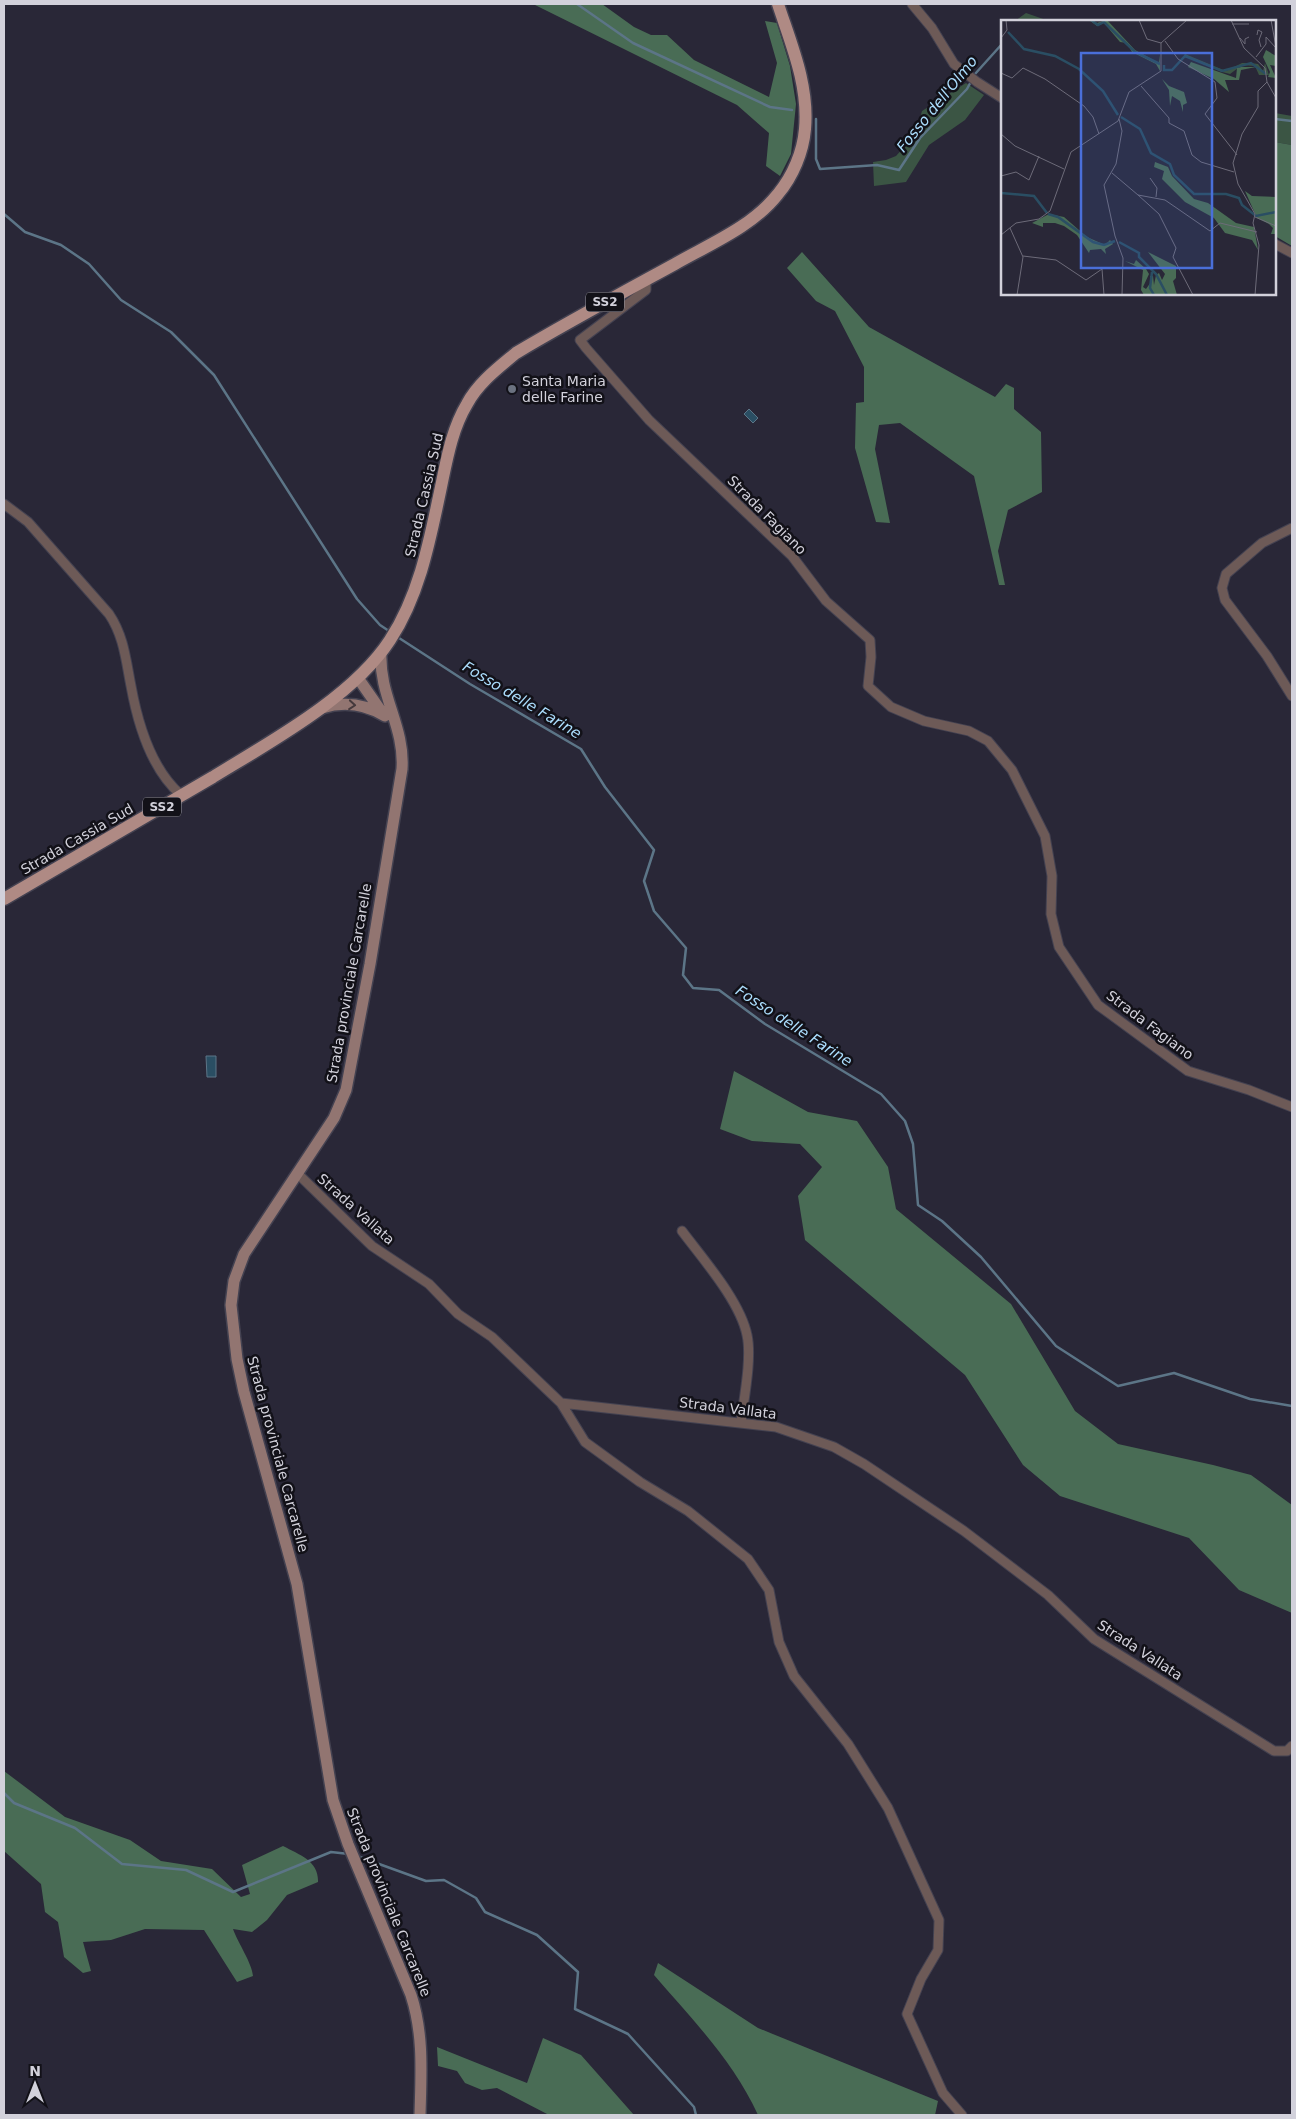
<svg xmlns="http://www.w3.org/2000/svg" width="1296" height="2119" font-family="'DejaVu Sans',sans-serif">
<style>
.green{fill:#3b5544}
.forest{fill:#496c55}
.water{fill:#2a4e63;stroke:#5c7587}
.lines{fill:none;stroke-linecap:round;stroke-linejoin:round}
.stream{stroke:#5c7587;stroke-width:2.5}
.minor-casing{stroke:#444251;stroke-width:11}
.secondary-casing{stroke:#444251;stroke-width:14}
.primary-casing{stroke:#444251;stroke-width:15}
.minor{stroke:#6d5a57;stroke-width:9}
.secondary{stroke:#927571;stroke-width:11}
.primary{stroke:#af8a84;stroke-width:12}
.oneway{stroke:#45393c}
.worship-dot{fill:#6b7280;stroke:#121118;stroke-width:2}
.labels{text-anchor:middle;stroke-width:5;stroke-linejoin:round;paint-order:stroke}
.shield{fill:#121118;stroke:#9897a0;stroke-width:1}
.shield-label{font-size:12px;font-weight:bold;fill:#d2d1db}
.poi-label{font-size:14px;fill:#d2d1db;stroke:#121118;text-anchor:start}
.street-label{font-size:14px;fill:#d2d1db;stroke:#121118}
.water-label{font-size:15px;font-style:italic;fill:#abddfd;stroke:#121118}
.inset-river{fill:none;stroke:#2a4e63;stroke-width:2.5}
.inset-road{fill:none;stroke:#6d6b79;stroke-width:1}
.view{fill:#4a6fd9;fill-opacity:0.15;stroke:#4a6fd9;stroke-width:2.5}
.inset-edge{fill:none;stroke:#d2d1db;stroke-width:2.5}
</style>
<rect width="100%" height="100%" fill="#292737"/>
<path class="green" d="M1026,13l23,8h-34z
M966,83l18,12 -19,25 -36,25 -23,37 -32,4 -1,-24 13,-2 10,-4 19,-21 7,-24z
M1275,113l17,3v29l-17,-3z"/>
<path class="forest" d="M533,4h69l32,23 17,8h16l27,25 75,37 8,-34 -12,-42 12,2 13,43 6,38 -5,50 -11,22 -14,-10 3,-33 -32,-28z
M1275,142l17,3v101l-17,-10z
M802,252l67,75 126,70 11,-13 8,4v21l27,23 1,60 -34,18 -10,41 7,34h-6l-25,-109 -74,-53 -21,2 -4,24 15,74 -14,-1 -21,-74 1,-45 8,-1v-35l-29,-56 -19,-10 -29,-33z
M734,1071l74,41 49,9 31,46 8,42 115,95 64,107 43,33 95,21 38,10 41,30v108l-53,-23 -50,-52 -129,-42 -37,-31 -58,-90 -160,-135 -7,-44 24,-29 -22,-23 -48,-3 -32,-12z
M4,1771l61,46 65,23 31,21 51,8 29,28 9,-3 -8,-29 41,-19c17,9 36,15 35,36l-31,13 -20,25 -15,12 -19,-3c5,14 19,34 20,47l-16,6 -33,-52 -59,-1 -34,11 -28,2 8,29 -8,2 -19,-16 -6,-35 -13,-10 -4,-28 -37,-33z
M658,1963l100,65 180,73 -3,14h-177c-24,-53 -66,-96 -104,-140z
M543,2038l38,17 53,60h-85l-52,-27 -15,2 -17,-7 -8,-12 -19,-5 -1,-19 90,36z"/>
<path class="water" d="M749,409l9,9 -5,5 -9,-9z
M206,1056h10v21h-9z"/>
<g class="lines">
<path class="stream" d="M577,4l56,39 137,64 22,3
M816,119v40l4,10 57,-4 22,5 21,-32 47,-49 8,-15 27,-30
M1275,119l17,2
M4,214l21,18 36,13 28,19 32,36 50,32 43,43 143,224 23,26 9,6
M396,636l74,48 111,65 24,38 49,63 -10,31 10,30 32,37 -3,27 10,13 26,2 46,34 116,70 24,27 8,23 5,61 24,16 39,36 75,89 62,40 56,-13 76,26 42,7
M4,1793l10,10 61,25 47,36 64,6 47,22 98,-40 18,2
M357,1856l69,25 18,-1 32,18 9,14 52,23 41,37 -3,37 53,25 66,73 2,8"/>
<g class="minor-casing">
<path id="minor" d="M912,4l20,24 22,36 23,18 25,16
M1275,244l17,9
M646,280v10l-66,50 6,8 63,72 143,136 34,45 44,39 1,17 -3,29 23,21 33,14 45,10 19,10 24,29 33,66 7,40 -1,38 8,33 39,58 90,66 61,19 43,17
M4,504l24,18 81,92c15,22 17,47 22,72 7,39 20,83 50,109
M1292,528l-30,15 -36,31 -4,14 3,12 42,56 25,40
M297,1173l75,73 57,38 29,30 34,23 69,66 215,24 58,20 30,17 100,67 84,64 46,44 180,112h13l5,-5
M682,1231c21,28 58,70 65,104 5,23 -3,63 -6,87
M561,1403l24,39 55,40 48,29 60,48 21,31 10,52 15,34 54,68 40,64 51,112 -1,30 -17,29 -14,35 36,79 19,22"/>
</g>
<g class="secondary-casing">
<path id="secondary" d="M381,653c-2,43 24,74 21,116l-32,195 -24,126 -12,28 -90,136 -10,27 -3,24 6,54 7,33 53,192 36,216 15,44 63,151c13,40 10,79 9,120
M358,678l23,33
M322,708c22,-7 43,-4 63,8"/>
</g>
<g class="primary-casing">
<path id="primary" d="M4,899c69,-41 140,-81 209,-122 57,-35 140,-80 177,-137 30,-46 40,-101 51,-153 6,-29 11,-58 26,-83 11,-21 31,-36 49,-51 52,-31 106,-60 159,-89 35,-20 77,-37 103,-70 15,-18 25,-42 27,-65 4,-44 -14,-85 -27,-125"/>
</g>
<use href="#minor" class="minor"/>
<use href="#secondary" class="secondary"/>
<use href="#primary" class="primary"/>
</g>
<defs><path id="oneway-chevron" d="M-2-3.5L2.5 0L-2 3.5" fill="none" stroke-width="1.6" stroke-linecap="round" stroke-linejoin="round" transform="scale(1.25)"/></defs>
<use class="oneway" href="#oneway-chevron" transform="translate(352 705) rotate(5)"/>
<circle class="worship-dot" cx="512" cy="389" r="5"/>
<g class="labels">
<g class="shield">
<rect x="586" y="292.5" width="38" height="19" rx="4"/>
<rect x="143" y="797.5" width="38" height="19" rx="4"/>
</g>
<g class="shield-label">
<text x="605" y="306">SS2</text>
<text x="162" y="811">SS2</text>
</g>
<g class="poi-label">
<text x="522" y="386">Santa Maria<tspan x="522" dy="16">delle Farine</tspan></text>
</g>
<g class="street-label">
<text transform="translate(424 495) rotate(-77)" y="5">Strada Cassia Sud</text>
<text transform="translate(767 515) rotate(45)" y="5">Strada Fagiano</text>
<text transform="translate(77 839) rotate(-30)" y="5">Strada Cassia Sud</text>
<text transform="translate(349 983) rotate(-80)" y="5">Strada provinciale Carcarelle</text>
<text transform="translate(1150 1025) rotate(37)" y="5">Strada Fagiano</text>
<text transform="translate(356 1209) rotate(42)" y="5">Strada Vallata</text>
<text transform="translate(728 1408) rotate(7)" y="5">Strada Vallata</text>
<text transform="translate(278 1454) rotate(75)" y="5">Strada provinciale Carcarelle</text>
<text transform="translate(1140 1650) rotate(33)" y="5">Strada Vallata</text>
<text transform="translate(389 1902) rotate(68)" y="5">Strada provinciale Carcarelle</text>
</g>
<g class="water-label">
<text transform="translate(937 104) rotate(-51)" y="5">Fosso dell'Olmo</text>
<text transform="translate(522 700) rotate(31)" y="5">Fosso delle Farine</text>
<text transform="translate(794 1026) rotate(33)" y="5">Fosso delle Farine</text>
</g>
</g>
<g transform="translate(1001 20)">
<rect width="275" height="275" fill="#292737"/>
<path d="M184,34l41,17 16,-8h9l7,1 5,7 2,-8 4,12h-10l-4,-9 -13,-1 -12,9 -8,-2 -35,-15 -4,1z" fill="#3b5544"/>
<path d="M88,0l8,3 10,-3 28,30 24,13 1,-8v16l-4,-7 -24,-12 -5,-9 -7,-1 -16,-19 -7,3zM265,30l10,6v10l-6,-1 6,13 -8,-1 2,-5 -7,-15zM190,42l45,16 1,-10 4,-1h15l-15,3 -2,10h-14l4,12 -15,-13 -26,-12zM161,59l7,7 15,6 3,11 -4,2v7l-3,-11 -8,-5 -2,10 -1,-16zM154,142l13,5 4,9 22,23 14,4 28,20 18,4 4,23 -6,-10 -27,-7 -11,-15 -29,-16 -23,-23 2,-8 -10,-4zM244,171l7,5 24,1v37h-5l2,-6 -4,-4 -12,-6zM48,194l15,3 23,20 18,8 5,-5 3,4 -8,5 1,5 -5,-5 -11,1 -1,3 -12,-18 -13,-9 -9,-3h-12v4l-11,-4zM147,232l28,14v12l-3,3 4,14h-33l-3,-5 2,-20 -18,-9 9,3 2,-4 10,9 3,5 -6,13 3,2 5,-7 -1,-6h3l1,9 2,-10 3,-2 3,7 3,-6z" fill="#496c55"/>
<path class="inset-river" d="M90,0l7,5 6,-3 31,30 25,12M7,12l16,17 31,7 24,13 24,22 15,24M163,45v5h8l13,-14 37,15 29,-8 15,11M120,97l19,12 11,24 19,11 4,11 20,19h32l13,4 3,7 14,11 20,-4M0,173l33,3 13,17M47,194l10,3 35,25 11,3 11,-4M118,222l20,11v4l17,17 11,21M151,252l-2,16 4,7"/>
<path class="inset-road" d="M138,0l8,19 14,4M230,0l13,28 21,20 2,14 9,16M270,0l5,27M231,4h17M256,15l1,-5 4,2 -3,8 2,7M0,18l6,-8 -1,-10M239,18l5,6v-5l4,-2M164,21l13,18 37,23 2,16 -12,16 32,41M255,37l10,-13v-7l10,11M0,53l11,5 11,-10 22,11 39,27 9,11 6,17M140,66l28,32v5l15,8 8,24 9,7 33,10M118,99l3,12 -6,33 -12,21 11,51 8,22 -1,37M0,114l14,12 49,23M111,153l26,22 27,5 45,31 10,-8 37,9M0,156l15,-4 13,8 10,-24M149,158l7,10 -1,9M137,175l21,19 17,34 -3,9 20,38M254,197l21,9M9,208l13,29 -6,38M0,215l15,-12 23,-4 11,-8 21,-59 47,-31 11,-29 32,-21v-28l26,-23M22,236l33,4 30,20 16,-11 2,26M254,275l4,-50 -6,-22 2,-9 -17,-30 -5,-21 9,-29 16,-27v-16l9,-9"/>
<path class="view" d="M80,33h131v215h-131z"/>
<rect width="275" height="275" class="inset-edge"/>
</g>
<rect width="1296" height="2119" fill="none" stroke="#d2d1db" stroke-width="10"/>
<g transform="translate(35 2084)" stroke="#121118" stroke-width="4" paint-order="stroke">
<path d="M0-4L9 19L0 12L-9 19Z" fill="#d2d1db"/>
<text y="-8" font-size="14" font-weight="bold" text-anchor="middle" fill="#d2d1db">N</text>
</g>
</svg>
